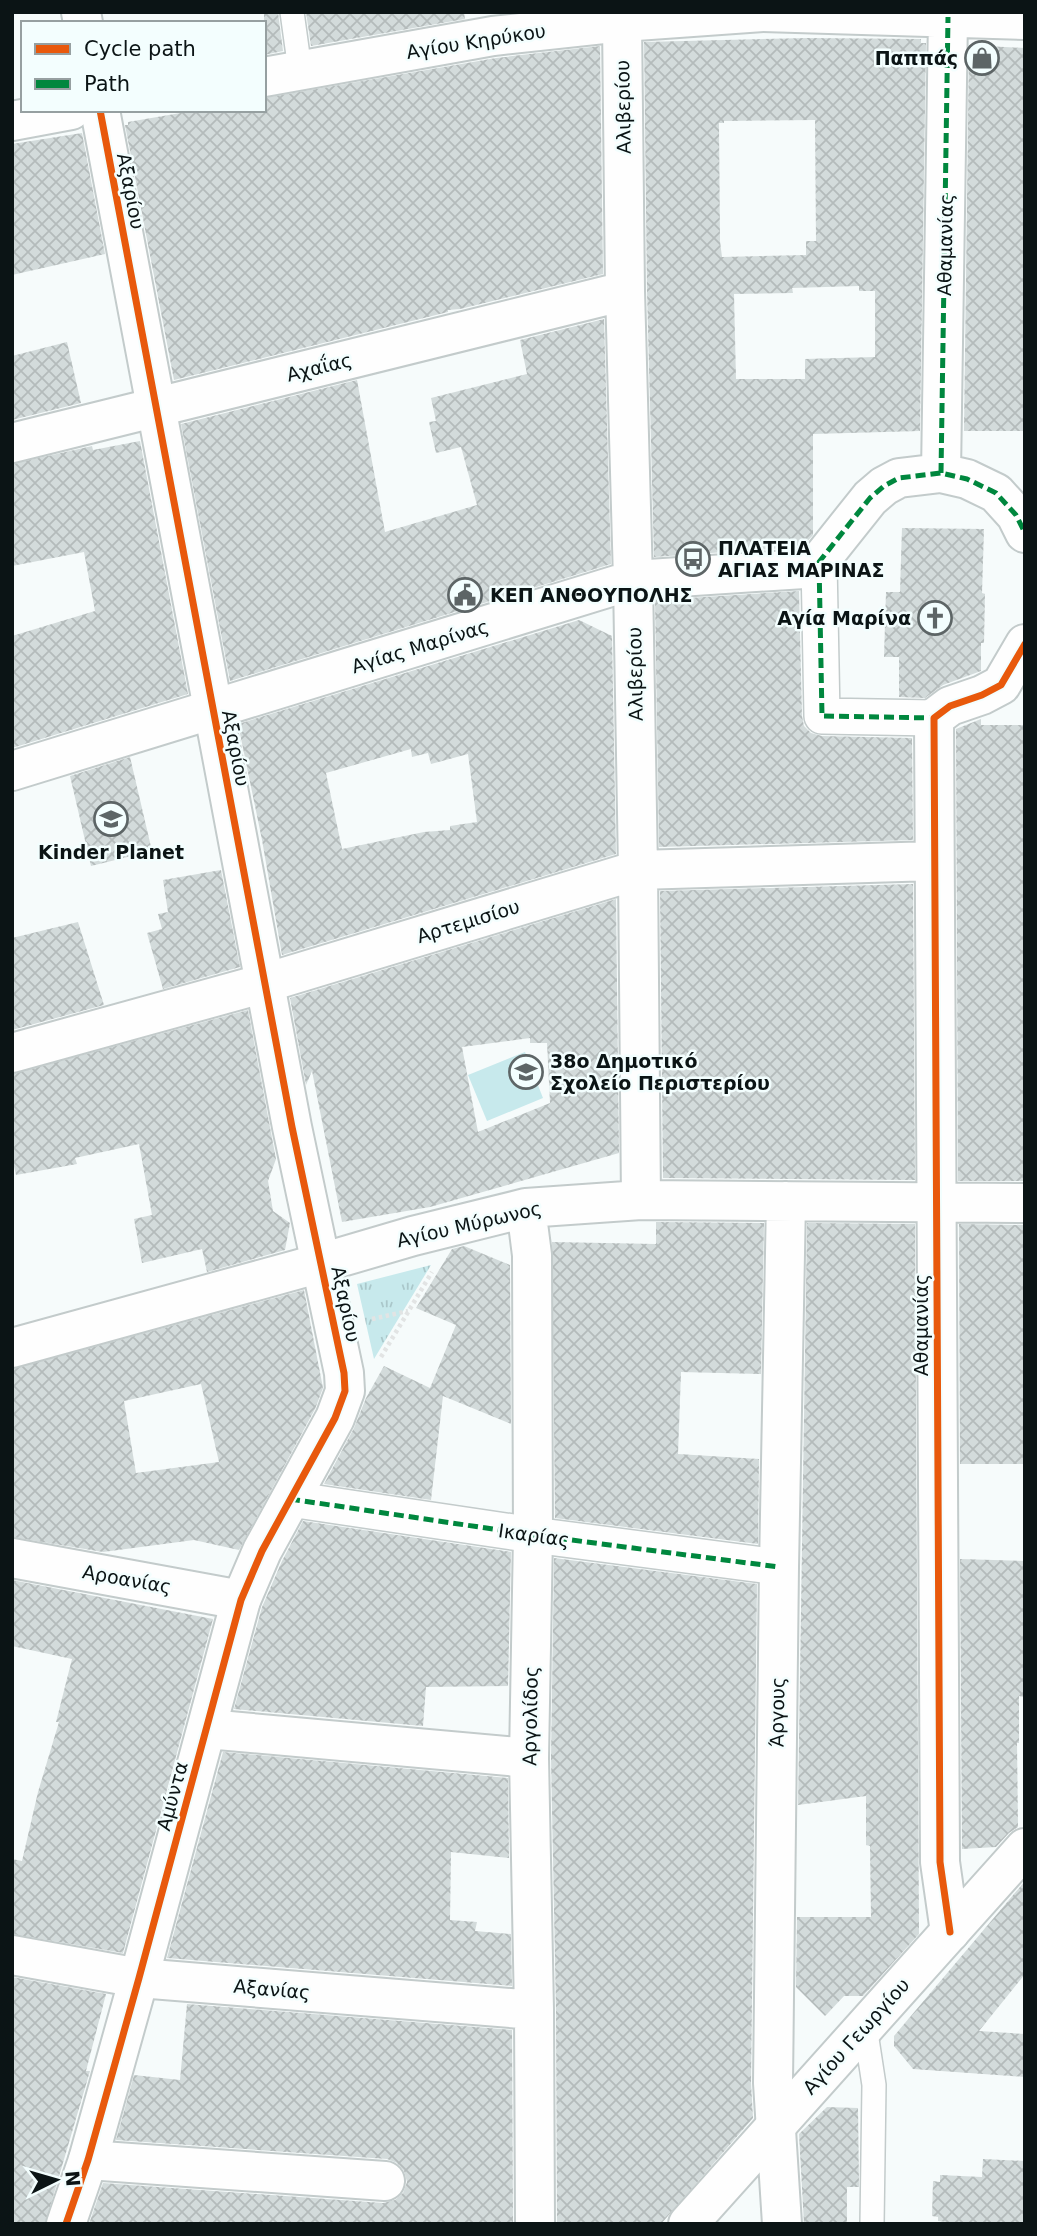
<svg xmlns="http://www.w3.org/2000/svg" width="1037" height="2236" font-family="'DejaVu Sans',sans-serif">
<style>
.grass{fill:url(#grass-tufts)}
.pitch{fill:#c7e9ec}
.building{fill:url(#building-cross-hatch);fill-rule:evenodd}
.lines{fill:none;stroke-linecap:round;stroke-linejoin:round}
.service-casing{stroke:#c3cbcb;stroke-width:26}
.pedestrian-casing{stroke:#c3cbcb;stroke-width:38}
.minor-casing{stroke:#c3cbcb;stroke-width:42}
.tertiary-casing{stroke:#c3cbcb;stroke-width:42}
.path{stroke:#e2e4e4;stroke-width:4.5;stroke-dasharray:3.5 3.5;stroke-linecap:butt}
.service{stroke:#fefefe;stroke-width:23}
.pedestrian{stroke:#fefefe;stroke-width:35}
.minor{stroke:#fefefe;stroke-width:38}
.tertiary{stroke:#fefefe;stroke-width:38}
.quiet{stroke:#00873e;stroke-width:5;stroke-dasharray:10 5;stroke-linecap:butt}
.cycleway-casing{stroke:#f3fefe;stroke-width:11}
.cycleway{stroke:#e8590c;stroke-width:7}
.labels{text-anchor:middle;stroke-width:5;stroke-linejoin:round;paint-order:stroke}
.street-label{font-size:19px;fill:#0b1415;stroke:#f3fefe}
.poi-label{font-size:19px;font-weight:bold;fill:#0b1415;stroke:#f3fefe;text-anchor:start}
</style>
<defs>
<pattern id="grass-tufts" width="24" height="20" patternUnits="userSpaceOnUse" patternTransform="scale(1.75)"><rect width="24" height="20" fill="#c7e9ec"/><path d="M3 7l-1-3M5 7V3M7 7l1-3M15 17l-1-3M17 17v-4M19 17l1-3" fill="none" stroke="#aac7ca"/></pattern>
<pattern id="building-cross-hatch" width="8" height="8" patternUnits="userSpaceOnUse" patternTransform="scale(1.75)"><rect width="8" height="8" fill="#d3dbdb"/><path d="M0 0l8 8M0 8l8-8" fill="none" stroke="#b4bbbb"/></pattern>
</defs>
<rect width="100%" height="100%" fill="#f6fbfb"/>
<path class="grass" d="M431,1265l-57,94 -17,-75z"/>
<path class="pitch" d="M525,1052l18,46 -56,23 -19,-46z"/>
<path class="building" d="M264,12h14l5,39 -19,4z
M306,12h158l1,7 -154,27z
M808,38l113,1v4h5l-6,388 -107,3v101l-8,9 -7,3 -144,10 -7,-266 -3,-249zM815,120l1,121h-10v14l-84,2 -2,-16 -1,-118h5v-2zM859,286v5h16v66l-70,2v20h-69l-2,-85 59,-1 -1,-5z
M969,45l56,3v383h-61z
M600,46l3,228 -143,35 -12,1v2l-274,68 -49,-255h3v-3l70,-12h66v-12l232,-40z
M82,133l23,121 -93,21v-131z
M604,319l7,245 -381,117 -49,-257 176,-44 28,152 92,-27 -16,-58 -25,6 -7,-31 7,-1 -5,-23 96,-24 -7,-34z
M67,342l14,61 -69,17v-64z
M140,441l48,253 -176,54v-112l83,-25 -11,-59 -72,14v-102l80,-18 1,4z
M902,528l82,1 -2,64 3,1 -1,49h-3v28l-38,14 -18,13 -26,-1v-40h-15l2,-65h14z
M799,591l3,125 2,10 7,7 11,3 90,2 1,102 -254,7 -4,-247z
M579,620l33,16 4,218 -334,101 -20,-115 -24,-116zM411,749l1,8 16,-4 3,11 37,-10 9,68 -27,4v4l-26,2 -82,17 -16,-76z
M981,719v6h44v456h-67l-2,-452z
M130,757l22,94 -61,15 -21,-90z
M221,870l19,97 -77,22 -16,-56 15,-4 -4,-15 10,-2 -5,-32z
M913,884l2,296 -252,-2 -3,-287z
M616,899l3,254 -189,54 -88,15 -30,-151 -6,14 -16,-87zM530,1038v5h17l3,60 -72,29 -16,-85z
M78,922l26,83 -92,25v-92z
M248,1010l28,149 -8,22 5,30 17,12 -5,27 -78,22 -5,-23 -60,14 -8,-44 18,-4 -13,-71 -64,14 2,6 -61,11 -4,-17v-84z
M656,1222l108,1 -3,151 -80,-2 -3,82 81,5 -1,85 -203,-26 -3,-276 104,2z
M807,1223l108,1 4,710 -56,62h-19l-19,20 -29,-29 1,-70h74l-1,-71 -4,-1v-49l-68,9z
M959,1224l66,1 -1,239h-64z
M464,1246l46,19 1,159 -68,-28 -12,104 -107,-16 30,-56 12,-30 18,-32 46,22 26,-63 -40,-17 36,-59z
M304,1290l19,98 -8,21 -76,141 -45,-10 -91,12 -91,-15v-168zM201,1384l18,78 -83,11 -12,-72z
M303,1521l208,31 -3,134 -82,1 -3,39 -189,-17 28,-102 20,-46z
M554,1558l203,26 -6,499 2,35 -92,106h-104l-1,-214 -5,-252z
M960,1559l65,2 -2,136 -4,-1v47h-2l1,84 -9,6 -13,14 -34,2z
M12,1580l201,39 -90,334 -111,-19v-75l10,2 16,-69 21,-70h-3l16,-63 -60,-13z
M223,1752l285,26 1,80 -58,-6 -1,68 27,2 -2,9 36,3 1,52 -345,-28z
M1025,1881v93l-46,57 46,3v43l-112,-8 -19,-23v-10z
M12,1977l94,17 -20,77h4l-45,153h-33z
M187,2004l325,26 1,194h-424l14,-41 280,20 12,-3 8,-7 4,-11 -3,-11 -7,-8 -10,-4 -271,-19 18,-65 46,5z
M827,2107l31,1 1,79h-12v37h-43l-5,-90z
M983,2159l42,2v63h-79v-2l-8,-1v-4l-6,-1 1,-35 7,1v-7l42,2z"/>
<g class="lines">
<g class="service-casing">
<path id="service" d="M292,12l8,58
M865,2026l9,59 -2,139"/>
</g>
<g class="pedestrian-casing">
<path id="pedestrian" d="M819,562l3,154 112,2
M290,1499l243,36 246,32"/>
</g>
<g class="minor-casing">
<path id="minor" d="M622,22l3,269 8,289 5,290 3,330
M264,77l229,-41 129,-14 141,-10 262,8
M12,121l59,-11
M12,443l613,-152
M941,473l7,-456
M12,771l621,-191 171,-11 15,-7 51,-64 14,-12 15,-8 42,-5 26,6 29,14 20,22 9,18
M12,1053l253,-70 373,-113 296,-9
M526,1208l6,47 1,280 -4,223 5,252 1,214
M12,1348l309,-85 92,-27 113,-28 115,-8 384,3
M12,1558l229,42
M207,1729l322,29
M950,1932l-10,-70 -6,-1144 16,-12 32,-11 19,-10 24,-41
M12,1955l127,23 395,32
M88,2160l297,21
M782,2224l-9,-141 6,-516 7,-366"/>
</g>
<g class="tertiary-casing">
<path id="tertiary" d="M81,12l2,11
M66,2224l22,-64 51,-182 102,-378 21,-49 73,-133 10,-27 -1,-18 -52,-246 -192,-1017
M688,2224l337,-376"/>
</g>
<path class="path" d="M372,1319l36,-8
M381,1357l51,-85"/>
<use href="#service" class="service"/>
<use href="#pedestrian" class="pedestrian"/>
<use href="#minor" class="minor"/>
<use href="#tertiary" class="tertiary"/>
<path class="quiet" d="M941,473l7,-456
M938,715l-4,3 -112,-2 -3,-154 51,-64 14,-12 15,-8 42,-5 26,6 29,14 20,22 9,18
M290,1499l243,36 246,32"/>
<g class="cycleway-casing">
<path id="cycleway" d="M950,1932l-10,-70 -6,-1144 16,-12 32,-11 19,-10 24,-41
M66,2224l22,-64 51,-182 102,-378 21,-49 73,-133 10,-27 -1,-18 -52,-246 -192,-1017"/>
</g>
<use href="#cycleway" class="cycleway"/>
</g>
<defs>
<g id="shop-ring" transform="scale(1.75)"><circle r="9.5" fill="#f3fefe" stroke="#5d6566" stroke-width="1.5"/><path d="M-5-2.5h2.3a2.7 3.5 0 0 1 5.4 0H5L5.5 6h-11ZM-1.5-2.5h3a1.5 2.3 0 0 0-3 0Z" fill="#5d6566"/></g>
<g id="bus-ring" transform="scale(1.75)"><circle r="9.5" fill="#f3fefe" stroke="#5d6566" stroke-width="1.5"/><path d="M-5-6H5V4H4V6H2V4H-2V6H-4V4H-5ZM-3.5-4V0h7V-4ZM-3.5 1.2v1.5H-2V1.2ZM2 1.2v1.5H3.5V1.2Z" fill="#5d6566"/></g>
<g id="civic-ring" transform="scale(1.75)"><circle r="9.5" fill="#f3fefe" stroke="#5d6566" stroke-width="1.5"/><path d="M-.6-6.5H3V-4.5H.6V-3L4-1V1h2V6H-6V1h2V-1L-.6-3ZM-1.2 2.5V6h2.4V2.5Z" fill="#5d6566"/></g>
<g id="church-ring" transform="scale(1.75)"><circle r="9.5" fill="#f3fefe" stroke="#5d6566" stroke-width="1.5"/><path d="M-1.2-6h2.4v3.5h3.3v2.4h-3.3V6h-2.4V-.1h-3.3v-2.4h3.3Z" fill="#5d6566"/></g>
<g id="school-ring" transform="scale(1.75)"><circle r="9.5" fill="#f3fefe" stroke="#5d6566" stroke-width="1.5"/><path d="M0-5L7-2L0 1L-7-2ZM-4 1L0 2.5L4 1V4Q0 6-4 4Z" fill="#5d6566"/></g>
</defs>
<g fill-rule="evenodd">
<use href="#shop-ring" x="982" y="58"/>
<use href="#bus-ring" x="693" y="559"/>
<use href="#civic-ring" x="465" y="595"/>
<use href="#church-ring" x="935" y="618"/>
<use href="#school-ring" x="111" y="819"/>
<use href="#school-ring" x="526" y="1072"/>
</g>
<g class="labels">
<g class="street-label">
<text transform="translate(476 41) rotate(-9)" y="7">Αγίου Κηρύκου</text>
<text transform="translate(623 107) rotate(-91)" y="7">Αλιβερίου</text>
<text transform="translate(131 191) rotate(79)" y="7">Αξαρίου</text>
<text transform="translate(945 245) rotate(-89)" y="7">Αθαμανίας</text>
<text transform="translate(319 367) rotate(-14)" y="7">Αχαΐας</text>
<text transform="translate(420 646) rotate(-17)" y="7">Αγίας Μαρίνας</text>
<text transform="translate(635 674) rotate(-91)" y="7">Αλιβερίου</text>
<text transform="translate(236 748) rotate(79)" y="7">Αξαρίου</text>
<text transform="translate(468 921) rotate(-17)" y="7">Αρτεμισίου</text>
<text transform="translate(469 1224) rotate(-13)" y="7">Αγίου Μύρωνος</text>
<text transform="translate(346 1304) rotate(78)" y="7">Αξαρίου</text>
<text transform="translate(921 1325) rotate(-90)" y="7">Αθαμανίας</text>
<text transform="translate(534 1535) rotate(8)" y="7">Ικαρίας</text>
<text transform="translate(127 1579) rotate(10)" y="7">Αροανίας</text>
<text transform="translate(777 1712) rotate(-89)" y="7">Άργους</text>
<text transform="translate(530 1716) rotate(-89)" y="7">Αργολίδος</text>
<text transform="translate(172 1796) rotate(-75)" y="7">Αμύντα</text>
<text transform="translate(272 1989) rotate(5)" y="7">Αξανίας</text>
<text transform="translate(856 2036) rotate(-48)" y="7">Αγίου Γεωργίου</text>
</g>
<g class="poi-label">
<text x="958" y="65" text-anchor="end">Παππάς</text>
<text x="718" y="555">ΠΛΑΤΕΙΑ<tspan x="718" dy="22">ΑΓΙΑΣ ΜΑΡΙΝΑΣ</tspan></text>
<text x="490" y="602">ΚΕΠ ΑΝΘΟΥΠΟΛΗΣ</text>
<text x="911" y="625" text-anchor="end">Αγία Μαρίνα</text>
<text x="111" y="859" text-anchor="middle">Kinder Planet</text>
<text x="550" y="1068">38ο Δημοτικό<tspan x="550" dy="22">Σχολείο Περιστερίου</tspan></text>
</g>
</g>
<rect width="1037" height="2236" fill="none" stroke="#0b1415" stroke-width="28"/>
<rect x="21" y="21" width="245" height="91" fill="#f3fefe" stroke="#96a0a1" stroke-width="2"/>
<rect x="35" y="44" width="35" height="10" fill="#e8590c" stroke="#96a0a1" stroke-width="2"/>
<text x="84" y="56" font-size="21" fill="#0b1415">Cycle path</text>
<rect x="35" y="79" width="35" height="10" fill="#00873e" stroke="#96a0a1" stroke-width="2"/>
<text x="84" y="91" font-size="21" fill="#0b1415">Path</text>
<g transform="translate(56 2180) rotate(85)" stroke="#f3fefe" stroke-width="5" paint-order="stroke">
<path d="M0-5L12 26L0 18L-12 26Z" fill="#0b1415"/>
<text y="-10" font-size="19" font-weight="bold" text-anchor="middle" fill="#0b1415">N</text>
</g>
</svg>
